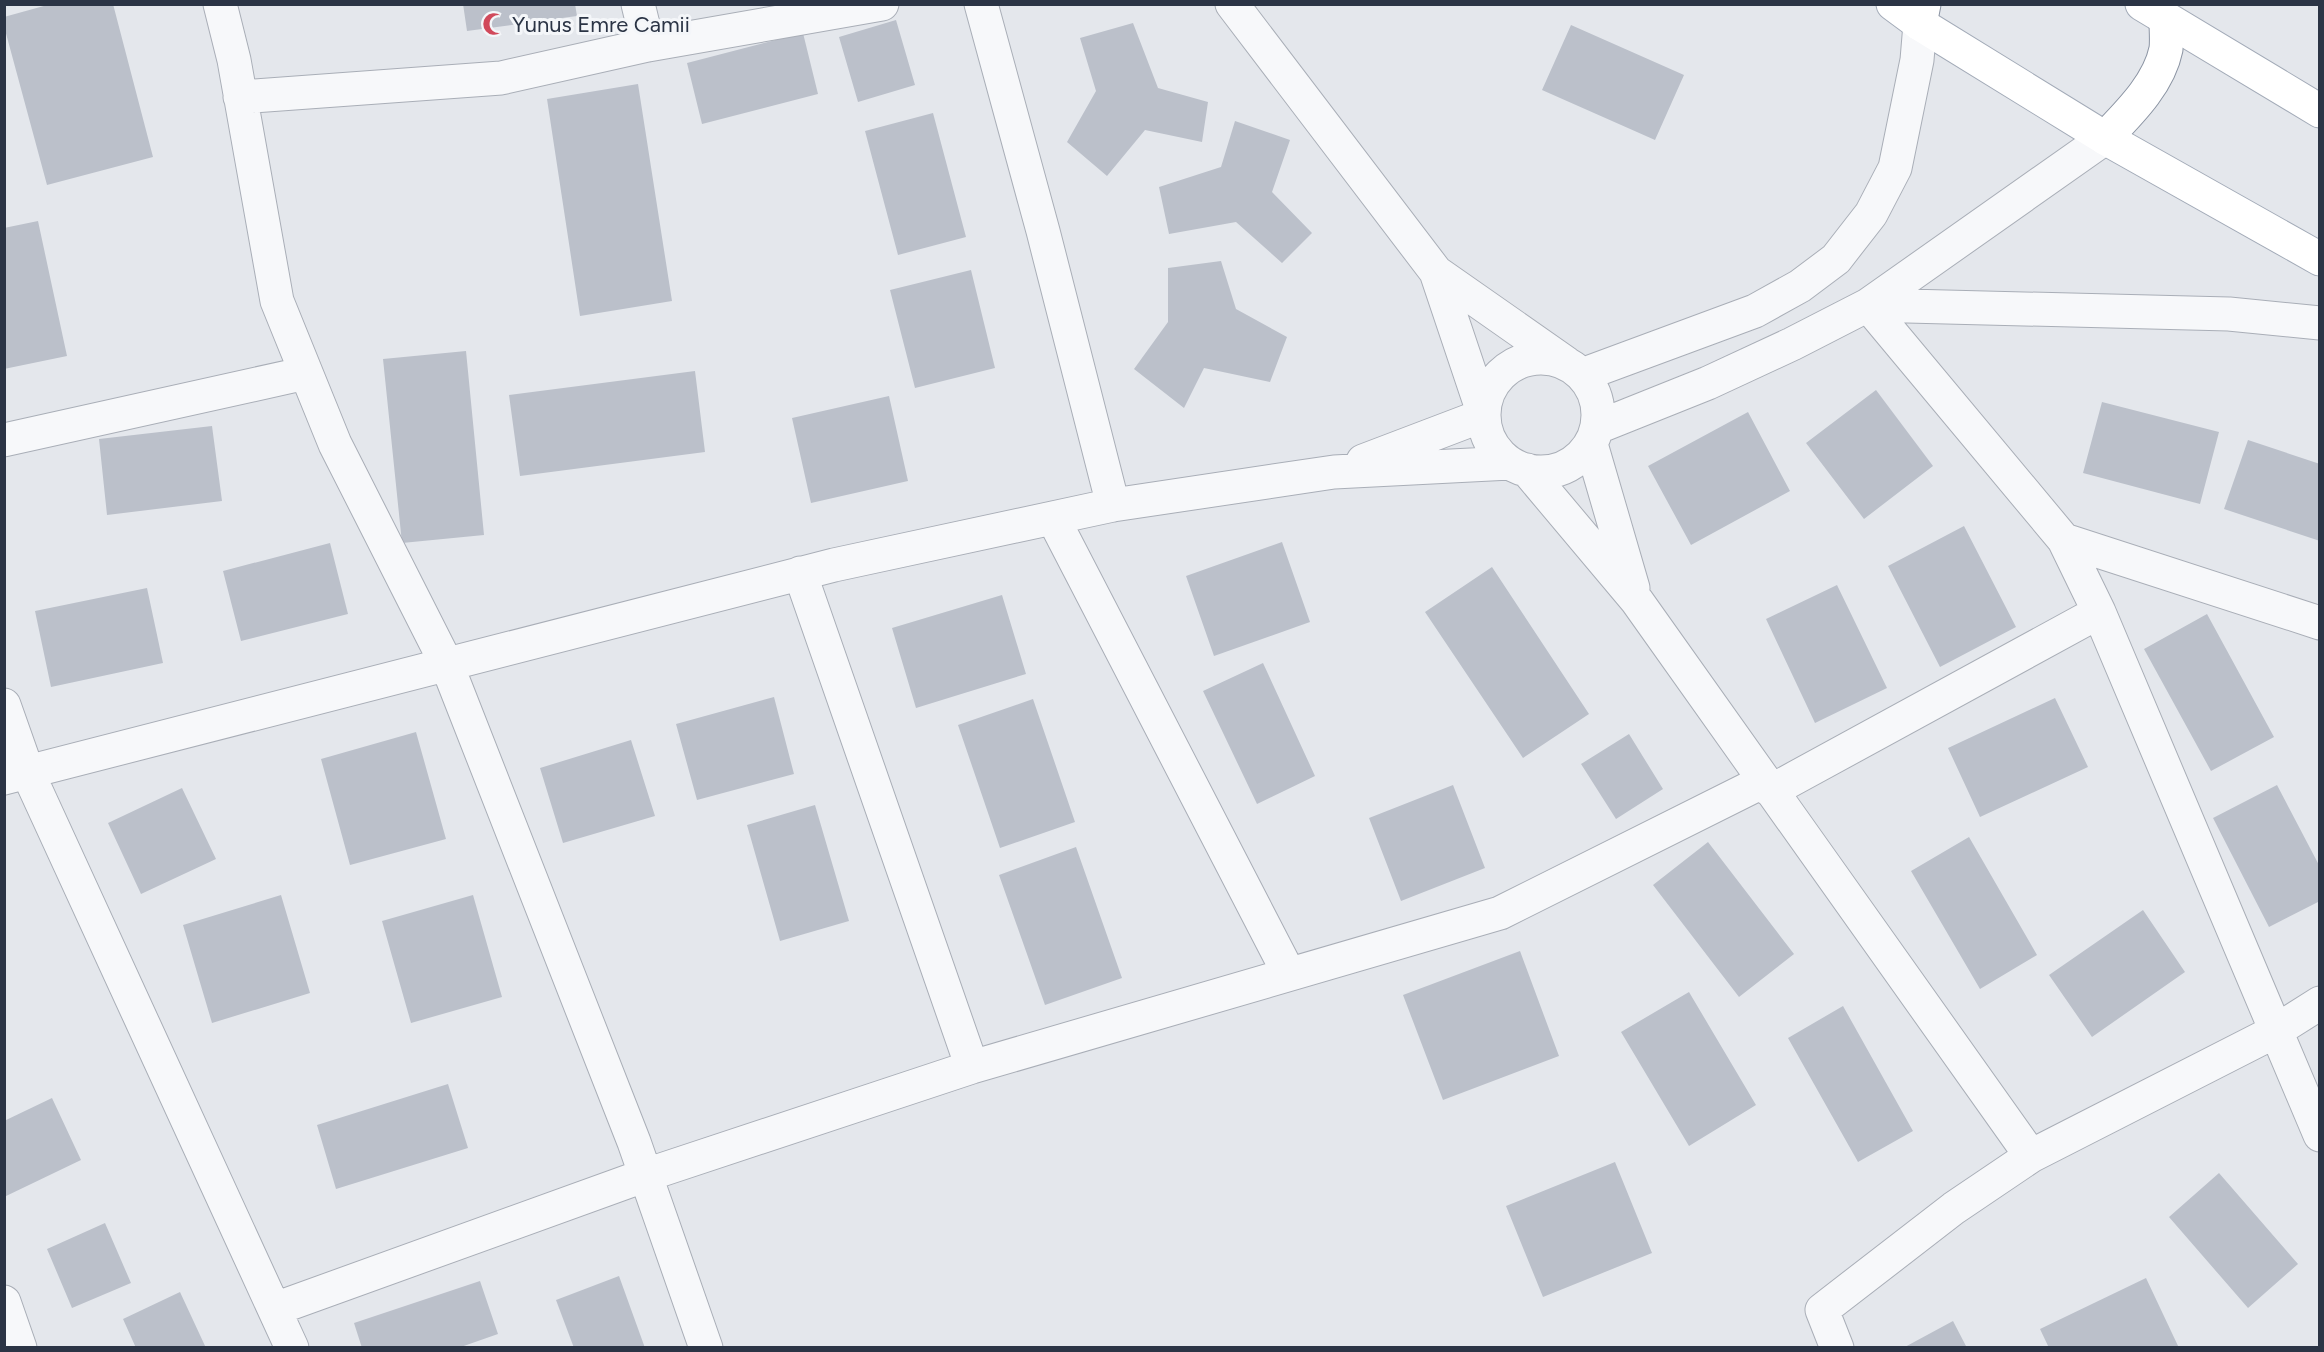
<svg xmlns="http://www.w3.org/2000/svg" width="2324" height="1352" font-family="Figtree,sans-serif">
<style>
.building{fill:#bbc0ca}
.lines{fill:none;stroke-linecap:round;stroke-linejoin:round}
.minor-casing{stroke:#a9aeb7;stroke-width:35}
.major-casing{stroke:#a3abb8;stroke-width:35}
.highway-casing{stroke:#8b94a3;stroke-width:35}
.minor{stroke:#f7f8fa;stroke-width:33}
.major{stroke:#fff;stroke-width:33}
.highway{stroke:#fff;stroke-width:33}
.labels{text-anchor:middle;stroke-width:6;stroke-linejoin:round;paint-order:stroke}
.poi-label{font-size:22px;fill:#2b3445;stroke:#f4f6f9;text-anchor:start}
</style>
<rect width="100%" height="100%" fill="#e4e7ec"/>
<path class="building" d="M51,4h62l40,153 -106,28 -43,-159v-9z
M463,4h112l2,12 -110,15z
M896,20l19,65 -57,17 -19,-65z
M1133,23l25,65 50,14 -6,40 -57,-12 -38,46 -40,-34 29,-51 -16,-53z
M1571,25l113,50 -29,65 -113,-50z
M803,33l15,61 -116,30 -15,-61z
M638,84l34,217 -92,15 -33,-217z
M933,113l33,124 -68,18 -33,-124z
M1235,121l55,19 -18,52 40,41 -30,30 -46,-41 -67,12 -10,-47 62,-20z
M38,221l29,135 -63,13v-141z
M1221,261l15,48 51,28 -17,45 -66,-14 -20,40 -50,-39 34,-47v-54z
M971,270l24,98 -80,20 -25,-98z
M466,351l18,184 -82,8 -19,-184z
M695,371l10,81 -185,24 -11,-81z
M1876,390l57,76 -69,53 -58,-76z
M889,396l19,85 -97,22 -19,-85z
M2102,402l117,30 -19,72 -117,-31z
M1748,412l42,79 -99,54 -43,-79z
M212,426l10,75 -115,14 -8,-76z
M2248,440l72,24v77l-96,-32z
M1964,526l52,101 -76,40 -52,-101z
M1282,542l28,80 -96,34 -28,-80z
M330,543l18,71 -107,27 -18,-70z
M1492,567l97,147 -66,44 -98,-146z
M1837,585l50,103 -72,35 -49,-104z
M147,588l16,75 -112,24 -16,-76z
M1002,595l24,79 -110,34 -24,-80z
M2207,614l67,123 -63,34 -67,-122z
M1263,663l52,113 -58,28 -54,-113z
M774,697l20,77 -97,26 -21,-76z
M2055,698l33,69 -108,50 -32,-69z
M1033,699l42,123 -75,26 -42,-123z
M416,732l30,107 -96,26 -29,-106z
M1629,734l34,55 -47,30 -35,-55z
M631,740l24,76 -92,27 -23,-75z
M1453,785l32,83 -84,33 -32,-83z
M2277,785l43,82v34l-51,26 -56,-109z
M182,788l34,71 -75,35 -33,-71z
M815,805l34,116 -69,20 -33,-116z
M1969,837l68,118 -57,34 -69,-118z
M1708,842l86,112 -55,43 -86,-112z
M1076,847l46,131 -77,27 -46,-130z
M281,895l29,98 -98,30 -29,-98z
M473,895l29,102 -91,26 -29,-102z
M2143,910l42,62 -93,65 -43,-62z
M1520,951l39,105 -116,44 -40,-105z
M1689,992l67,113 -67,41 -68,-114z
M1843,1006l70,125 -55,31 -70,-124z
M448,1084l20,64 -132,41 -19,-64z
M52,1098l29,62 -77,37v-76z
M1615,1162l37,91 -109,44 -37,-91z
M2219,1173l79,91 -50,44 -79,-91z
M105,1223l26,60 -59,25 -25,-59z
M619,1276l26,72h-71l-18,-48z
M2146,1278l33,70h-130l-9,-19z
M480,1281l18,53 -40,14h-96l-8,-25z
M180,1292l26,56h-70l-13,-29z
M1953,1321l14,27h-64z"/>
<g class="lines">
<g class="minor-casing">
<path id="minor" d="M220,4l14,56 43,241 58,143 112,221 187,477 72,206
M638,4l10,41
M981,4l62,227 70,274
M1232,4l204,268 130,91
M240,97l261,-19 147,-33 234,-41
M1868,305l196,235 256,83
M1868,305l361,9 91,9
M1484 415a57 57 0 1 1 114 0a57 57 0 1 1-114 0Z
M1582,375l173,-64 45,-25 36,-27 35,-45 24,-46 22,-108 3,-36
M1598,427l110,-44 84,-39 76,-39 237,-167
M4,440l302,-67
M1591,444l42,144
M1363,461l121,-46 -48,-143
M1527,470l110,131 394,555
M1053,518l236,456
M2064,540l35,72 221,523
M800,573l172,494
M4,705l24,68 264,575
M4,778l830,-213 279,-60 221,-33 176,-9
M1771,791l328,-179
M4,1302l16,46
M275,1309l371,-134 326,-108 528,-154 264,-132
M1837,1348l-15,-38 132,-102 77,-52 243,-124 46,-29"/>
</g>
<g class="major-casing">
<path id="major" d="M1893,4l27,20 185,114 215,121
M2142,4l178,107"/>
</g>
<g class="highway-casing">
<path id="highway" d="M1920,24l4,-20
M2105,138c24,-25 54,-54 61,-89 1,-9 0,-19 0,-28"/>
</g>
<use href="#minor" class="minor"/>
<use href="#major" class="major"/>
<use href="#highway" class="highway"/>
</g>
<defs>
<g id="mosque-bare" transform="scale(1.8)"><path d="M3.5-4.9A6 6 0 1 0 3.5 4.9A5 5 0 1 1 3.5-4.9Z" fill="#d1495b" stroke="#f4f6f9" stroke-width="2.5" paint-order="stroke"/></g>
</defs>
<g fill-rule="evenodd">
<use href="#mosque-bare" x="494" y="24"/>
</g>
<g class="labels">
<g class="poi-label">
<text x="512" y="32">Yunus Emre Camii</text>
</g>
</g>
<rect width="2324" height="1352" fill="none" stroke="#2b3445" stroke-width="12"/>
</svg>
